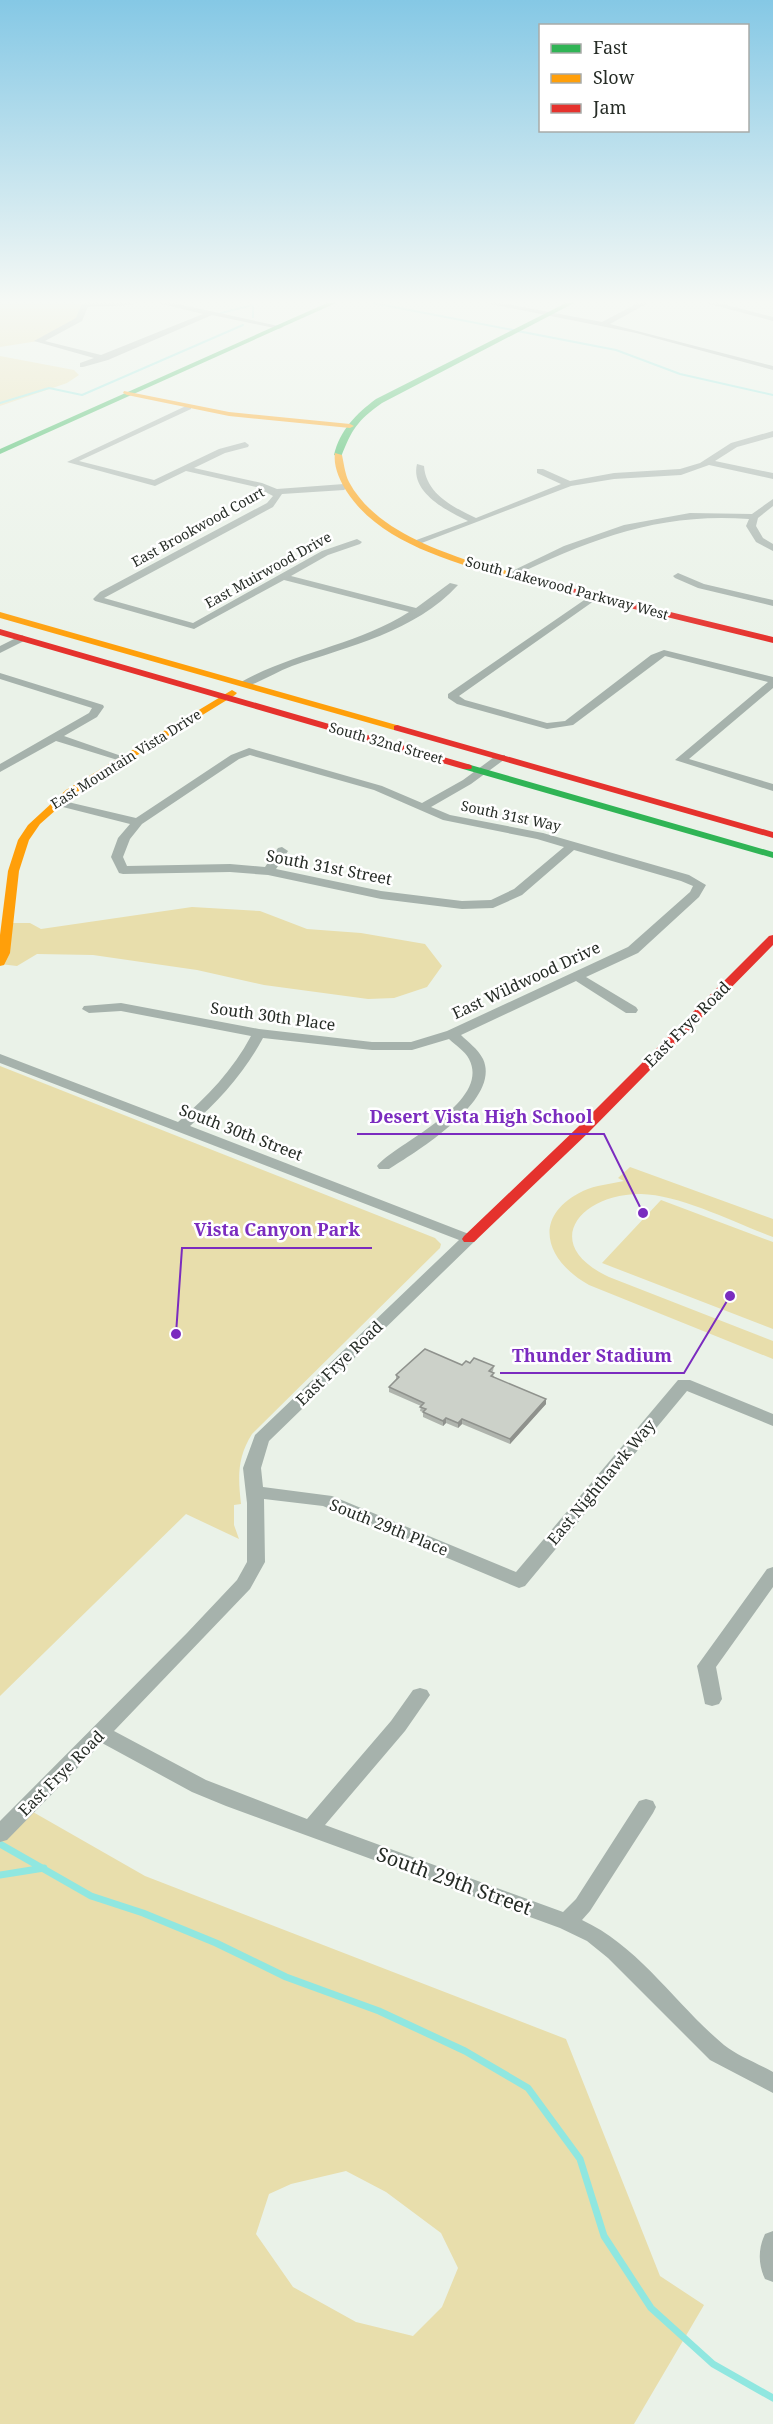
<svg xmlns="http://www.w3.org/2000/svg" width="773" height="2424" font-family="'Noto Serif',serif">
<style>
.green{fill:#e8deac;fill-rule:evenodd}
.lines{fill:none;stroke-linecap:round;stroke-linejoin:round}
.stream-far1{stroke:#90e7e0;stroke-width:2}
.stream{stroke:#90e7e0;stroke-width:7}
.street{fill:#a6b2ac;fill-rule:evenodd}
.fast{fill:#30b455;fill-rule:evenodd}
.slow{fill:#ff9f0a;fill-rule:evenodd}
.jam{fill:#e5322d;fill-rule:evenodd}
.wall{fill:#afb4ad}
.shaded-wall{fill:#8f928d}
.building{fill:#ccd1c9;stroke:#8f928d;stroke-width:1.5}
.labels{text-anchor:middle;stroke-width:5;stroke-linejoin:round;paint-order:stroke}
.far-street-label{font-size:14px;fill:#262c26;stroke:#fff}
.street-label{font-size:16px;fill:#262c26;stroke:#fff}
.near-street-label{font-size:20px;fill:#262c26;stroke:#fff}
.leader{fill:none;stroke:#7b2cbf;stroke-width:2}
.callout-dot{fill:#7b2cbf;stroke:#fff;stroke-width:2}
.callout-label{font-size:18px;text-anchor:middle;font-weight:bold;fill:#7b2cbf;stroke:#fff;stroke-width:5;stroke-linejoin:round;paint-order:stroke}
</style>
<rect width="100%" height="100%" fill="#eaf2e8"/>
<path class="green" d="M0,303h76l9,2 -6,14 -41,22 -38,6z
M0,356l74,14 5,5 -12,8 -67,23z
M192,907l68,4 47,18 54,4 64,11 17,22 -15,21 -33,11 -26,1 -104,-14 -67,-15 -104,-15 -56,-1 -20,12 -17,-2 4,-11 5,-30h21l11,6z
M0,1066l435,172 6,6 -1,4 -188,186c-15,24 -14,43 -11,70l-7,1v20l5,14 -53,-25 -186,182z
M630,1167l143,52v18c-38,-14 -92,-42 -132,-43 -60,-1 -103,50 -32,83l164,64v18l-184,-74c-43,-24 -59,-68 -6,-94 13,-6 27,-7 41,-10l-6,-3z
M661,1200l112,42v87l-171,-66z
M26,1808l119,68 421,163 94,237 44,29 -70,119h-634v-590zM346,2171l40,21 55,41 17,35 -16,39 -29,29 -57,-14 -63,-35 -37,-53 13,-40 22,-10z"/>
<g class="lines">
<path class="stream-far1" d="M373,303l243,47 64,24 93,21
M253,305v12
M221,313l32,-8
M0,403l49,-15 33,7 161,-70"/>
<path class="stream" d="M0,1844l91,52 52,17 73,30 70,34 93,34 86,40 63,37 52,71 24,77 47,72 62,56 60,34
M0,1875l44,-7"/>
<path class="street" d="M82,303h53l-4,2 -43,2 -6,14 -37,20 56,14 102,-41 -45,-11h15l110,24 -4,2 -67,-14 -104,45 -25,7h-3v-4l14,-5 -60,-17 42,-23z
M485,303h16l101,19 36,-19h10l-38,21 163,42v4l-137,-37z
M706,303h13l54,14v4z
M188,405h3v4l-112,52 75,19 65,-31 26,-7 4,3 -1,2 -23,6 -31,15 68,15 15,6 67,-5 4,3 -4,3 -62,4 -9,13 -169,91 89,25 129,-72 35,-12 5,3 -2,2 -32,11 -37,21 125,32 34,-25 8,2c-43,47 -109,61 -166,81 -16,6 -31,16 -47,21l-5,-3 1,-2c54,-30 116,-37 168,-70l-125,-32 -90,49 -99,-28 -2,-2 7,-7 167,-89 6,-7 -17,-9 -70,-16 -31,15 -88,-24z
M773,431v6l-36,10 -22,14 58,12v6l-64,-14 -28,10 -67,4 -43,7 -152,58 -8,-2 57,-21c-21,-10 -58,-29 -51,-57l7,2c2,28 29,41 52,52l85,-34 -24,-11v-4h6l27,12 44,-8 66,-4 20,-6 31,-20z
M773,499v7l-15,12 -2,8 7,12 10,6v7l-17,-9 -10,-16 3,-7c-88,-7 -159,20 -237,58l-8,-2 60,-29 60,-21 66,-12 62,1z
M678,573l26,11 69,16v6l-75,-18 -23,-10 -2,-2z
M593,594l8,2 -142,100 6,4 82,23 18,-2 86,-66 13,-5 109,27v11l-84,71 84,25v7l-98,-31 93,-78 -103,-26 -92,69 -26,4 -90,-25 -9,-6v-4z
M22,635l5,3 -1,2 -26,13v-7z
M0,673l103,32 1,2 -7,10 -33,19 66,23 -6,3 -68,-21 -56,31v-8l89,-51 3,-5 -92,-29z
M249,748l133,38 40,17 41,-23 34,-25h8v4l-34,25 -40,23 19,8 93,18 146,42 17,10 -7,12 -61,56 -52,24 50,30 2,3 -2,3h-10l-50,-32 -115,54c7,7 17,14 22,24 19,41 -66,92 -94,110h-10l-2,-3c19,-23 115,-63 92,-107 -4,-8 -14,-14 -20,-20l-37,11h-40l-109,-12c-18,34 -44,63 -73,88l284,110 3,3 -208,202 -8,27 2,19 69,9 184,76 162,-192h12l83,34v12l-86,-35 -162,195 -6,2 -196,-82 -59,-7 1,63 -15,27 -136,142 92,49 101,39 84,-98 22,-31 7,-2 7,2 3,5 -25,36 -80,94 238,87 13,-13 63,-98 7,-2 7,2 3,6 -3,6 -63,98 -8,9c58,27 94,85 142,125 14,11 33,18 49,27v21l-63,-33 -102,-102 -21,-17 -27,-13 -334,-122 -34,-14 -90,-49 -95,97 -7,2v-21l187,-188 50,-53 10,-18v-59l-4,-35 12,-33 204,-195 -459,-177v-9l178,68c29,-25 55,-52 73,-86l-130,-25 -32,2 -7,-4 2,-3 37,-3 138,26 113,13h39l36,-11 181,-84 62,-55 3,-6 -12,-5 -107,-31 -52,45 -29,13 -31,1 -81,-10 -113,-24 -38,-3 -107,2 -4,-1 -8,-16 7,-19 12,-14 -79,-20 -2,-2 6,-3 81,19 95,-63zM250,755l124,35 69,30 94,19 27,8 -50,42 -23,11 -29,1 -81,-10 -105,-22 12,-18 -6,-4 -4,1 -13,19 -35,-3 -103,2 -4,-9 7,-18 12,-15 97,-65z
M773,1567v20l-57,80 6,32 -3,5 -7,2 -7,-2 -8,-38 70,-97z
M773,2231v51l-8,-3c-7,-15 -7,-30 0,-45z"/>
<path class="fast" d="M327,303h9l-336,151v-5z
M566,303h8l-192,100c-25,18 -30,26 -41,54l-7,-2c6,-25 22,-41 42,-56z
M467,764l306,88v6l-310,-89v-4z"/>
<path class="slow" d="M124,391l105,21 121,12 4,2 -4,2 -121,-12 -102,-21 -4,-2z
M335,453l7,2c2,9 3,19 7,27 23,43 78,65 121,79 15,5 36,7 48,16l-7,2c-57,-17 -130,-35 -164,-87 -7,-11 -14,-26 -12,-39z
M0,612l400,114 2,2 -8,2 -394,-112z
M232,690l5,3 -2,2 -161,99 -34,30 -11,16 -10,31 -9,82 -6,12 -4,1v-31l8,-64 10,-31 10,-15 38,-35z"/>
<path class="jam" d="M514,574l259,63v6l-262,-64 -1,-2z
M0,629l471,136 1,2 -1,2h-8l-463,-134z
M397,725l376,107v6l-379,-108v-4z
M773,935v10l-185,188 -114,109h-10l-2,-3 2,-3 114,-109 191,-191z"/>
</g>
<path class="wall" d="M470,1363l24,3 -1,5 -1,1 2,5 52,27 -36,40 -48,-20 -4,4 -12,-5 -3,3 -20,-9v-5l-3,-1 1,-5 -32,-14v-5l7,-8v-4z"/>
<path class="shaded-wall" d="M546,1399v5l-36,40v-5z
M446,1418v5l-3,3v-5z
M462,1419v5l-4,4v-5z"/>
<path class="building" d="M425,1349l37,16 4,-4 4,2 4,-5 20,8 -5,5 5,2 -3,3 55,23 -36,40 -48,-20 -4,4 -12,-5 -3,3 -20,-9 3,-3 -6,-2 4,-4 -35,-16 10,-10 -3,-2z"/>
<linearGradient id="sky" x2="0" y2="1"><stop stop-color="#85c8e5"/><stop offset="0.47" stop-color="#f6f9f5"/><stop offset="1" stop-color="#f6f9f5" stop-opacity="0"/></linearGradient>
<rect width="773" height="642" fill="url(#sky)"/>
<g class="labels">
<g class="far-street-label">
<text transform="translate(198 527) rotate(-29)" y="5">East Brookwood Court</text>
<text transform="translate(268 570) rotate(-29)" y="5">East Muirwood Drive</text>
<text transform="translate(567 588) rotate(15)" y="5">South Lakewood Parkway West</text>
<text transform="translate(386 743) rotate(16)" y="5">South 32nd Street</text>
<text transform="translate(126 759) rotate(-32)" y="5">East Mountain Vista Drive</text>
<text transform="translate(511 816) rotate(12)" y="5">South 31st Way</text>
</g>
<g class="street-label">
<text transform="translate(329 867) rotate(11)" y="6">South 31st Street</text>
<text transform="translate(526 980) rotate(-25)" y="6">East Wildwood Drive</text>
<text transform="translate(273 1016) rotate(8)" y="6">South 30th Place</text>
<text transform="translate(687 1024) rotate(-45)" y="6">East Frye Road</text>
<text transform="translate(241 1132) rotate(21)" y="6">South 30th Street</text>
<text transform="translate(339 1363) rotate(-44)" y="6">East Frye Road</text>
<text transform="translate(601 1482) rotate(-50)" y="6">East Nighthawk Way</text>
<text transform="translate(389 1527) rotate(22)" y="6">South 29th Place</text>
<text transform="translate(61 1773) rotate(-45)" y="6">East Frye Road</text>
</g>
<g class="near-street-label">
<text transform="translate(454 1881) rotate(20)" y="7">South 29th Street</text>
</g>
</g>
<path class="leader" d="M643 1213L604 1134H357M176 1334L182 1248H372M730 1296L684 1373H500"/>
<g class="callout-dot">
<circle cx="643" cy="1213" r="6"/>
<circle cx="176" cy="1334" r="6"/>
<circle cx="730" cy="1296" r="6"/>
</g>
<g class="callout-label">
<text x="481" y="1123">Desert Vista High School</text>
<text x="277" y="1236">Vista Canyon Park</text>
<text x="592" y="1362">Thunder Stadium</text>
</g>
<rect x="539" y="24" width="210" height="108" fill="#ffffff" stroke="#a8aba8" stroke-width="1.5"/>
<rect x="551" y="44" width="30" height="9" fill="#30b455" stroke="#a8aba8" stroke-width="1.5"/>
<text x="593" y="54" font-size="18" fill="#262c26">Fast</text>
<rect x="551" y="74" width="30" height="9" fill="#ff9f0a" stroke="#a8aba8" stroke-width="1.5"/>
<text x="593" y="84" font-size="18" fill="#262c26">Slow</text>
<rect x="551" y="104" width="30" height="9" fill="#e5322d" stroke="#a8aba8" stroke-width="1.5"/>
<text x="593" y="114" font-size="18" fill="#262c26">Jam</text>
</svg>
